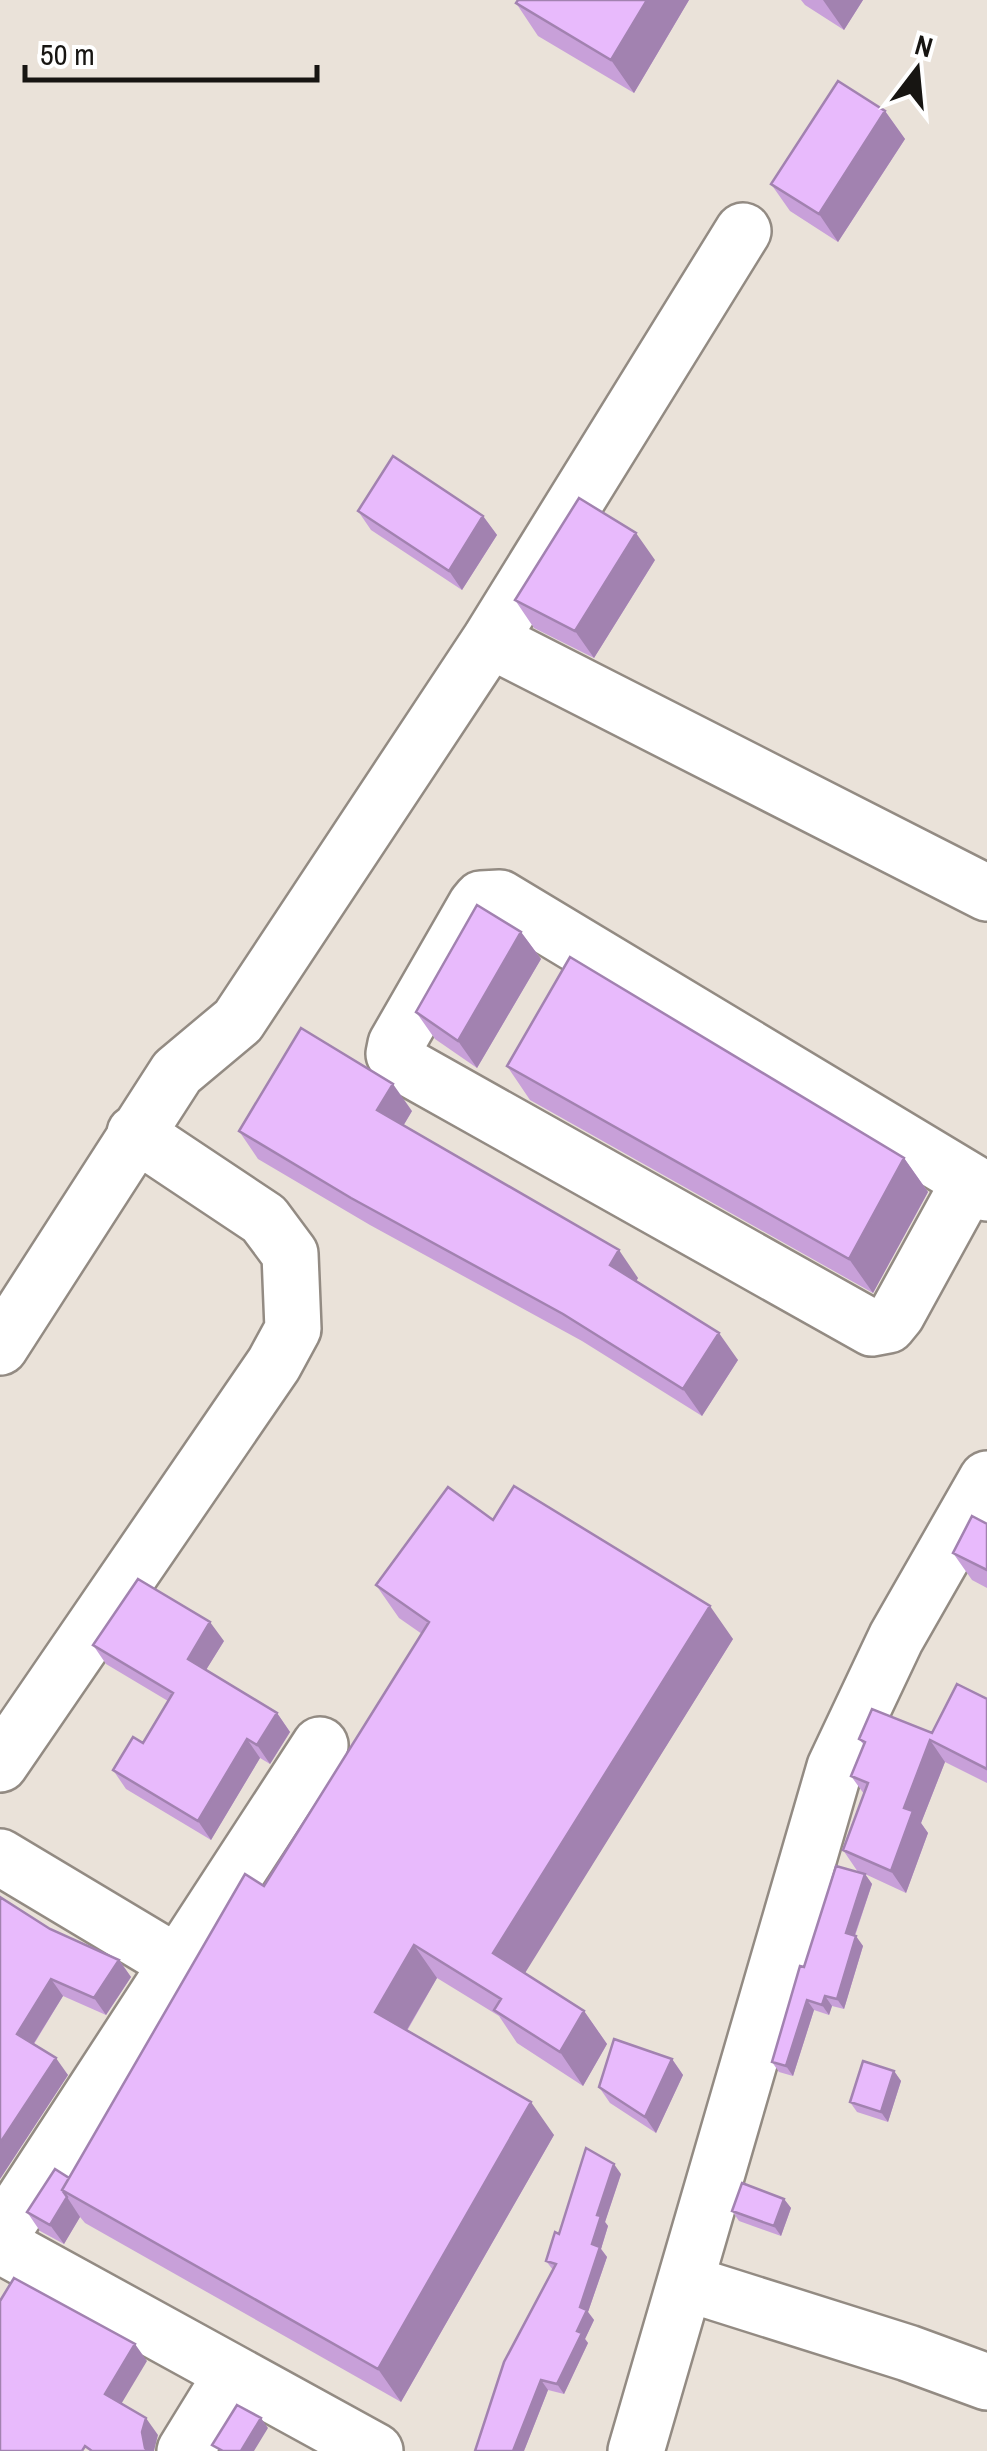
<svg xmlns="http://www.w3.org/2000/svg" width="987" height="2451" font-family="'Archivo Narrow',sans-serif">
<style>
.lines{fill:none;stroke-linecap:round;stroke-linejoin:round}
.minor-casing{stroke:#938b83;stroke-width:60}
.major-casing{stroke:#938b83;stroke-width:60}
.minor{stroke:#fff;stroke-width:55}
.major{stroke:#fff;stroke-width:55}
.wall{fill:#c8a0d9}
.shaded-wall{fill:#a282b0}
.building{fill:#e8bafc;stroke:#a282b0;stroke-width:2.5}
</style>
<rect width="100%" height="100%" fill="#eae2d9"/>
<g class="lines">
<g class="minor-casing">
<path id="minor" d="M490,640l497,253
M970,1181l-73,133 -9,11 -16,3 -463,-260 -15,-14 2,-10 80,-139 5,-6 19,-1 470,283 17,12
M0,1347l177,-275 61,-51 252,-381 253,-409
M0,1764l274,-400 19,-35 -3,-75 -26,-35 -129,-86
M0,1857l177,106
M0,2236l320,-491
M0,2245l375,206
M686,2283l222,70 79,29
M185,2451l48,-78"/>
</g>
<g class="major-casing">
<path id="major" d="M636,2451l199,-684 61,-129 91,-159"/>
</g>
<use href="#minor" class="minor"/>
<use href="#major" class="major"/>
</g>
<path class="wall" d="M518,0h171l-55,93 -96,-57 -22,-33z
M801,0h62l-19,30 -39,-25z
M885,111l20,28 -67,103 -48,-31 -19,-27z
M358,511l125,5 14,19 -35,55 -91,-60z
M655,560l-61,98 -60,-30 -19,-28z
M521,932l20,27 -64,109 -42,-29 -19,-27z
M507,1066l397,92 24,34 -55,101 -343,-193z
M412,1111l-9,15 235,152 -2,3 102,79 -36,56 -120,-75 -212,-116 -112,-66 -19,-28z
M493,1520l240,119 -209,334 60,38 23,33 -24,42 -66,-43 -18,-27 -62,-38 -30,53 147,104 -153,267 -316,-179 -5,-6 -16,27 -24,-13 -13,-19 42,-34 195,-292 158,-252 -23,-16 -23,-33z
M987,1524v64l-15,-8 -19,-27z
M224,1641l-18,29 71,43 13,19 -20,32 -10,-6 -49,82 -85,-51 -13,-19 30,-27 25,-42 -62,-37 -13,-19z
M987,1699v84l-42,-21 -24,61 7,10 -22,60 -41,-19 7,10 -17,52 8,10 -19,63 -12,-3 -3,9 -15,-5 -21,66 -14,-4 -7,-10 93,-188 -7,-2 -15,-22 21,-56 -13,-18 13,-31 -5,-6 73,-6z
M50,1929l69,31 12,17 -25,38 -43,-19 -29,48 34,31 -68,104z
M672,2059l11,16 -27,58 -46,-30 -11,-16z
M894,2071l7,10 -13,41 -31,-10 -7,-10z
M621,2174l-16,48 3,4 -7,23 6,8 -19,55 6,8 -9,19 3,4 -24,51 -16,-4 -24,61 29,-181 -7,-9 13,-27z
M784,2199l7,9 -10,28 -42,-15 -7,-10z"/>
<path class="shaded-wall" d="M647,0h42l-55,93 -23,-33z
M823,0h40l-19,30z
M885,111l20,28 -67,103 -19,-28z
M483,516l14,19 -35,55 -13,-19z
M636,533l19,27 -61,98 -19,-27z
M521,932l20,27 -64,109 -19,-27z
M393,1084l19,27 -16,27 -19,-28z
M904,1158l24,34 -55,101 -24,-34z
M619,1250l19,28 -8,14 -20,-27z
M719,1333l19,27 -36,56 -19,-27z
M710,1606l23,33 -216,347 -24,-33z
M210,1622l14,19 -23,37 -13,-19z
M277,1713l13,19 -20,32 -13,-19z
M247,1739l13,19 -49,82 -13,-19z
M930,1740l15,22 -24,61 7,10 -22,60 -15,-22 13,-63z
M865,1874l7,10 -20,59 -6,-10z
M856,1936l7,10 -19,63 -7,-10z
M414,1945l23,33 -39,67 -23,-33z
M119,1960l12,17 -25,38 -12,-17z
M51,1979l12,17 -34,55 -12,-17z
M825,1996l7,10 -3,9 -7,-10z
M807,2000l7,10 -21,66 -7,-10z
M584,2011l23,33 -24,42 -23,-34z
M56,2058l12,17 -68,104v-36z
M672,2059l11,16 -27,58 -11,-16z
M894,2071l7,10 -13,41 -7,-10z
M531,2102l23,33 -153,267 -23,-33z
M614,2164l7,10 -16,48 3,4 -7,23 6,8 -19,55 6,8 -9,19 3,4 -24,51 -7,-10 20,-53 3,-24 17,-92z
M67,2197l13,20 -16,27 -14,-19z
M784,2199l7,9 -10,28 -7,-10z
M135,2344l12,17 -30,50 -12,-17z
M541,2380l7,10 -24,61h-11z
M146,2418l12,17 -4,16h-7l-2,-3 -3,-16z
M261,2418l7,10 -14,23h-13z"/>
<path class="building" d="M518,0h129l-36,60 -95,-57z
M838,81l47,30 -66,103 -48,-30z
M393,456l90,60 -34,55 -91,-60z
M579,498l57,35 -61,98 -60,-31z
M477,905l44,27 -63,109 -42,-29z
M570,957l334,201 -55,101 -342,-193z
M301,1028l92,56 -16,26 242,140 -9,15 109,68 -36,56 -120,-75 -212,-116 -112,-67z
M514,1486l196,120 -217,347 91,58 -24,41 -66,-42 7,-11 -87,-54 -39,67 156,90 -153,267 -316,-179 183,-316 19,12 165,-264 -53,-37 72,-98 45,33z
M972,1516l15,8v46l-34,-17z
M138,1579l72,43 -22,37 89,54 -20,32 -10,-6 -49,82 -85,-51 20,-33 10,6 30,-50 -80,-48z
M957,1684l30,15v70l-57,-29 -26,68 9,3 -22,60 -48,-21 25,-67 -17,-7 14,-34 -6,-3 13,-30 60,24z
M836,1866l29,8 -19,59 10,3 -19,63 -12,-3 -3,9 -15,-5 -21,66 -14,-4 28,-96 4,1z
M0,1897l50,32 69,31 -25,38 -43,-19 -34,55 39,24 -56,85z
M614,2039l58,20 -27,58 -46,-30z
M863,2061l31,10 -13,41 -31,-10z
M586,2148l28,16 -17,51 4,1 -9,28 8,3 -20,60 7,3 -10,21 5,2 -25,51 -16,-4 -28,71h-38l29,-89 52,-98 -10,-3 9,-29 4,2z
M55,2169l14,9 -7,12 5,7 -17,28 -23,-13z
M742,2183l42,16 -10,27 -42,-15z
M14,2278l121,66 -30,50 41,24 -4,14 3,16 3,3h-56l-7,-5 -3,5h-82v-150z
M237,2405l24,13 -20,33h-18l-11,-6z"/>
<g transform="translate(917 70) rotate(16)" stroke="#ffffff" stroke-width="8" paint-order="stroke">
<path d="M0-8L18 38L0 25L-18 38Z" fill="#171512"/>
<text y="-15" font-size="28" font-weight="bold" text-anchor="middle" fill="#171512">N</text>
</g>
<path d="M25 65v15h292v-15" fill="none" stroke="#171512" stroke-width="5"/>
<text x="40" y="65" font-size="30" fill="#171512" stroke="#ffffff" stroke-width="8" paint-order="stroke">50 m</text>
</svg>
